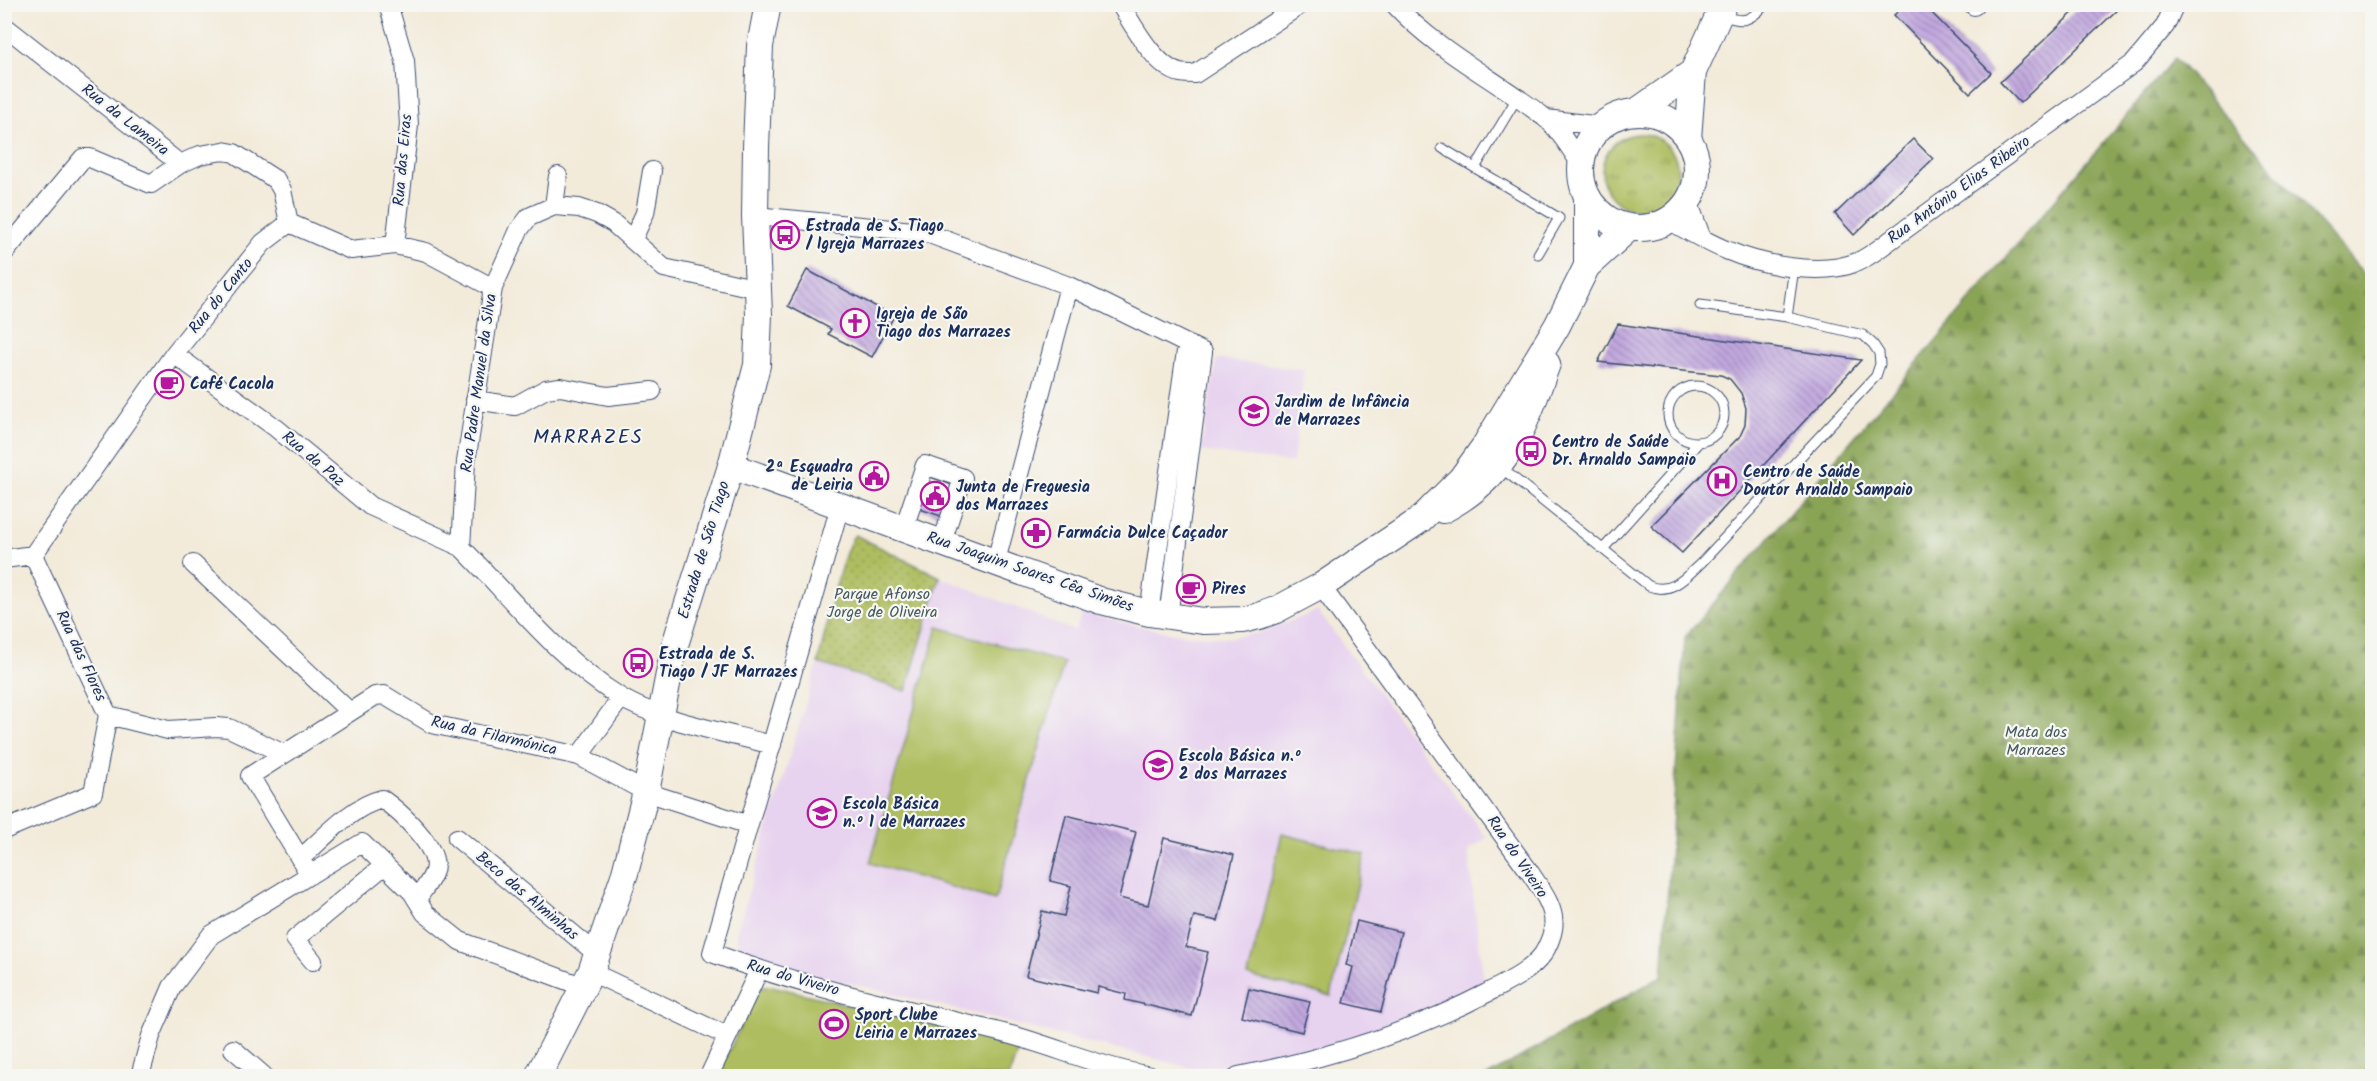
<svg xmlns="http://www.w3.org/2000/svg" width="2377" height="1081" font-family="Kalam,sans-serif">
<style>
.built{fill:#e7d2ef}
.grass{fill:url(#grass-tufts);stroke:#64765e;stroke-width:1.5}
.forest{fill:url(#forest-firs);stroke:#526a5a;stroke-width:1.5}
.park{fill:url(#park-dots);stroke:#64765e;stroke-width:1.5}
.pitch{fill:#aebd5f;stroke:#64765e;stroke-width:1.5}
.building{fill:url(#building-back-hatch)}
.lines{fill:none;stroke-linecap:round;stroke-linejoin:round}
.service-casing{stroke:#3b4b71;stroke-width:11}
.minor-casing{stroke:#3b4b71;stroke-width:20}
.secondary-casing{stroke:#3b4b71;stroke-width:28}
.service{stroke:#fff;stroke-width:9}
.minor{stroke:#fff;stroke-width:18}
.secondary{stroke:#fff;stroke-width:26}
.labels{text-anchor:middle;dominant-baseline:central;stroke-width:4.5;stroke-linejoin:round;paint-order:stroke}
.street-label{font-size:16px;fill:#1b2f5e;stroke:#f6f6f2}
.poi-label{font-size:16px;font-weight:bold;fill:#1b2f5e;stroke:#f6f6f2;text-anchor:start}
.park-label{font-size:16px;fill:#475a5e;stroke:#f6f6f2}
.quarter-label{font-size:20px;letter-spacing:1.5px;fill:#1b2f5e;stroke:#f6f6f2}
</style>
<defs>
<pattern id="grass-tufts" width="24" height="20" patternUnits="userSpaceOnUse" patternTransform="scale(1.5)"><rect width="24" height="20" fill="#aebd5f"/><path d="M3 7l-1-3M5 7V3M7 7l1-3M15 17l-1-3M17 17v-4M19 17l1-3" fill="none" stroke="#8d9a52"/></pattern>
<pattern id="forest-firs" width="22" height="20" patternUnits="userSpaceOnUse" patternTransform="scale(1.5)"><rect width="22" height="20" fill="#8aa456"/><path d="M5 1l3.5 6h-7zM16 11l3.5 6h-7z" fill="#70864a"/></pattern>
<pattern id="park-dots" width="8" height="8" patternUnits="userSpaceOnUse" patternTransform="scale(1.5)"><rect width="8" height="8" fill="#aebd5f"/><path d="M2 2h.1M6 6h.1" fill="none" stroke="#8d9a52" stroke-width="1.8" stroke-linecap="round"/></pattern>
<pattern id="building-back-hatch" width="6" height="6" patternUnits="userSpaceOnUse" patternTransform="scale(1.5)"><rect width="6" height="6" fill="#c1a7de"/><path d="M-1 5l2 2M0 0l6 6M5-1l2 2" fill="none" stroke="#9c88b7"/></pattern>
</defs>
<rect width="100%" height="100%" fill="#f6f6f2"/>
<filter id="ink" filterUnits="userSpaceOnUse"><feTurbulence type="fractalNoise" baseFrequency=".0167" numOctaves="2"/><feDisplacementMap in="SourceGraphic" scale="12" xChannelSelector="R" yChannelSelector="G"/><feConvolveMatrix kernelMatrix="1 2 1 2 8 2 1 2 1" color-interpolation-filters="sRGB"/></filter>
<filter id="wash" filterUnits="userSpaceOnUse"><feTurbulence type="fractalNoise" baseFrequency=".008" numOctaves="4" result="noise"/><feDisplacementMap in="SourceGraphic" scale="24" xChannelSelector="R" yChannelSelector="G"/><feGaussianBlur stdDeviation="1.35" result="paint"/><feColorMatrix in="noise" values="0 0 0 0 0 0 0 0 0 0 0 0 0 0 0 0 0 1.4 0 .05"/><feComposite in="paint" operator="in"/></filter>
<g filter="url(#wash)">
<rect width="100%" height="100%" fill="#f3ebda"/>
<path class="built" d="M1217 359 1304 370 1293 463 1201 451Z
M940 577 1075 631 1082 613 1171 633 1229 638 1258 633 1318 611 1487 838 1468 851 1484 983 1460 997 1389 1026 1314 1049 1259 1061 1191 1068 822 976 753 962 747 958 740 951 736 934 818 663 906 691Z"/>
<path class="grass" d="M1602 172a38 38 0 1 1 76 0a38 38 0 1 1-76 0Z"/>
<path class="forest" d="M2175 58 2372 283V1076H1487L1662 976 1685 637Z"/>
<path class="park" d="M855 535 940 577 906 691 818 663C824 639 842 548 855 535Z"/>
<path class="pitch" d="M938 627 1064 663 995 900 870 863Z
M1282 834 1365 854 1331 996 1248 976Z
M772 986 1019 1047 1009 1076H717L759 988Z"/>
<g id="blocks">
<path class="building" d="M1905 5H1924L1991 73 1970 93 1894 15Z
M2081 5H2122L2020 103 2000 82Z
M1913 139 1933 159 1854 235 1835 214Z
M807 270 894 316 872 357 828 334 831 329 788 306Z
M1618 324 1861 360 1682 553 1651 526 1740 436 1745 425 1746 408 1741 393 1730 379 1721 375 1598 362Z
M928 476 952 485 941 516 917 508Z
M1066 815 1136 832 1119 898 1148 905 1164 838 1234 855 1218 921 1194 916 1186 947 1208 952 1192 1016 1125 1000 1126 994 1098 987 1097 993 1026 976 1042 911 1064 916 1071 886 1050 881Z
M1357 921 1401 932 1381 1012 1344 1003 1353 967 1346 965Z
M1249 988 1310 1002 1302 1032 1242 1017Z"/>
</g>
</g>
<g filter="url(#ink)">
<use href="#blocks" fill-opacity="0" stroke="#3b4b71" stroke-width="1.5"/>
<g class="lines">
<g class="service-casing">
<path id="service" d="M1722 15C1742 23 1749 22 1764 6
M1517 98 1475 168 1559 218 1538 254
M1442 148 1475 168
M1700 305 1787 317
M1668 414a28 28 0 1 1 56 0a28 28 0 1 1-56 0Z
M1500 467 1649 586C1672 595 1686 577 1702 562L1876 376 1880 364 1879 353 1873 344 1863 335 1787 317 1794 268
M1603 549 1699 442"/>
</g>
<g class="minor-casing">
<path id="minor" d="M388 4 405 61 409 125 395 245
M1120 4C1133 25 1155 67 1180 73 1185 74 1190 74 1195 74L1302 4
M1394 4C1437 51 1495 79 1544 117 1559 128 1570 149 1581 164
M1974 6 1976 4
M7 28 180 164 200 155 223 151 234 153 276 180 282 190 289 223
M1546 119 1601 126
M1688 201 1701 236
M554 206 558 176
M755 216 924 232 1069 286 1203 352 1168 617
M1668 220C1687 230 1706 242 1726 250 1761 265 1821 277 1857 262 1871 256 1884 245 1896 236L2134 63 2165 26 2175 4
M633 239 645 213 652 171
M4 253 83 158H90L151 184 180 164
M758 289 664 268 613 223 597 214 579 208 554 206 529 217 519 230 493 288 466 462 461 547C512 598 557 658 620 697 657 720 727 733 772 745
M174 354 276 428 370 506 461 547
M475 400 515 406 546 389 560 387 608 396 652 391
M840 506 712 953C809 989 912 1010 1011 1035 1058 1048 1103 1068 1151 1076
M904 528 925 465 963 478 942 542
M33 555 174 354 263 243 289 223 351 250 395 245 426 252 493 288
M4 559 33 555 108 715 168 730 216 727 229 728 284 754
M996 561 1069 286
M193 564 350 712
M1149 613 1187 344
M579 756 621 698
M4 830 93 793 108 715
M457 838 597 954
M300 859C324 838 350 807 382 799 399 811 441 848 434 871 431 881 423 890 417 899
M310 875 250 776 375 696 384 695 432 724 579 756 646 792 749 825
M313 961 295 939 385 865
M591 972 727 1036
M233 1049 264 1076
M140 1076 151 1036 172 987 211 935 362 843 412 892 425 913 460 941 584 987
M709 1076 759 970
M1238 1076C1325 1059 1408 1034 1487 993 1507 982 1529 973 1543 954 1547 948 1552 936 1553 929 1557 908 1539 887 1529 871L1321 586"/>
</g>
<g class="secondary-casing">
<path id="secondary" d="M1636 112 1693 72
M1581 170a58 58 0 1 1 116 0a58 58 0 1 1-116 0Z
M1688 139 1693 72 1724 4
M1587 266V197
M731 466 1101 601 1149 613 1203 621 1243 620 1259 616 1276 610 1321 586 1420 520 1461 479 1484 447 1557 326 1587 266 1629 228
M1443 510C1509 475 1523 430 1547 364
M538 1076 591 972 625 873 646 792 674 648 731 466 757 365 759 314 755 216 756 147 760 46 768 4"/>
</g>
<use href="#service" class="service"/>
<use href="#minor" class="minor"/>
<use href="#secondary" class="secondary"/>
</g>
</g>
<defs>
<g id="bus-ring" transform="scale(1.5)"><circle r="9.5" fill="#f6f6f2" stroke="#b5179e" stroke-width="1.5"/><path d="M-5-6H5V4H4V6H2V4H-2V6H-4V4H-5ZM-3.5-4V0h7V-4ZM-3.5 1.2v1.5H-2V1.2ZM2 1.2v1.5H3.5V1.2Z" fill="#b5179e"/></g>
<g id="church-ring" transform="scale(1.5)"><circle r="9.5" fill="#f6f6f2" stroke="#b5179e" stroke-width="1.5"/><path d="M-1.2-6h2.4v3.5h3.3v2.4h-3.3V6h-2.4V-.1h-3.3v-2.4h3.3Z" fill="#b5179e"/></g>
<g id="cafe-ring" transform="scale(1.5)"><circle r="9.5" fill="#f6f6f2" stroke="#b5179e" stroke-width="1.5"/><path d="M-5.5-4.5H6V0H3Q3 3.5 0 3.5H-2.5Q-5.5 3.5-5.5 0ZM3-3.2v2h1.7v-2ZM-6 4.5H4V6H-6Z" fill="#b5179e"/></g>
<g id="school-ring" transform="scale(1.5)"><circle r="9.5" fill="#f6f6f2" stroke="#b5179e" stroke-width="1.5"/><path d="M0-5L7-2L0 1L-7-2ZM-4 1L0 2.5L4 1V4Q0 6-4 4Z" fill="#b5179e"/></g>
<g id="civic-ring" transform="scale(1.5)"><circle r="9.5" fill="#f6f6f2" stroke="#b5179e" stroke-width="1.5"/><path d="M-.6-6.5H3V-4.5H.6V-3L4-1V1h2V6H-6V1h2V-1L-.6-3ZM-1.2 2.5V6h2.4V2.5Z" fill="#b5179e"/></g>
<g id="hospital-ring" transform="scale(1.5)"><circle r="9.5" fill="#f6f6f2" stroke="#b5179e" stroke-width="1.5"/><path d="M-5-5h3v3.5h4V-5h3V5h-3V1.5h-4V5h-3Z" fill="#b5179e"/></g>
<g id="pharmacy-ring" transform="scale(1.5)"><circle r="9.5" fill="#f6f6f2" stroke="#b5179e" stroke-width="1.5"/><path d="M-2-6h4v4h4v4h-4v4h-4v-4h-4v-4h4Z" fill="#b5179e"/></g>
<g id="stadium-ring" transform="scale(1.5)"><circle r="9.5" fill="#f6f6f2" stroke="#b5179e" stroke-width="1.5"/><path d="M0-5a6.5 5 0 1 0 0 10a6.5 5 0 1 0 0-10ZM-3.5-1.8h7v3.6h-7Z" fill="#b5179e"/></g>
</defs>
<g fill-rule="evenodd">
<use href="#bus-ring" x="785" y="235"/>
<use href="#church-ring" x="855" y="323"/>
<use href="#cafe-ring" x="169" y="384"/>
<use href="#school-ring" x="1254" y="411"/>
<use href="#bus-ring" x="1531" y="451"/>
<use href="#civic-ring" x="874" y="476"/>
<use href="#hospital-ring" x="1722" y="481"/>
<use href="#civic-ring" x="935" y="496"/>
<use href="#pharmacy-ring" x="1036" y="533"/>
<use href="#cafe-ring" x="1191" y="589"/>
<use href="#bus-ring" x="638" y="663"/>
<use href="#school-ring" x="1158" y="765"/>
<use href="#school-ring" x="822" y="813"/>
<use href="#stadium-ring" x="834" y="1024"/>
</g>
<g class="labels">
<g class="street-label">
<text transform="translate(125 120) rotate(38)">Rua da Lameira</text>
<text transform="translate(403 160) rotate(-85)">Rua das Eiras</text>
<text transform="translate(1959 190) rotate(-36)">Rua António Elias Ribeiro</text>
<text transform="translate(221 296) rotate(-51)">Rua do Canto</text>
<text transform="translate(479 383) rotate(-82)">Rua Padre Manuel da Silva</text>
<text transform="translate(313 459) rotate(40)">Rua da Paz</text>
<text transform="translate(704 550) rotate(-73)">Estrada de São Tiago</text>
<text transform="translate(1030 572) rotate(19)">Rua Joaquim Soares Cêa Simões</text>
<text transform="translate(81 656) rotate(65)">Rua das Flores</text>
<text transform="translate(494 736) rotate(13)">Rua da Filarmónica</text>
<text transform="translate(1517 857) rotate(56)">Rua do Viveiro</text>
<text transform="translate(527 896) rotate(40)">Beco das Alminhas</text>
<text transform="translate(793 978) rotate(16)">Rua do Viveiro</text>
</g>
<g class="poi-label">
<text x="806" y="226">Estrada de S. Tiago<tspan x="806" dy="18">/ Igreja Marrazes</tspan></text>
<text x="876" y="314">Igreja de São<tspan x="876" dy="18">Tiago dos Marrazes</tspan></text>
<text x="190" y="384">Café Cacola</text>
<text x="1275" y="402">Jardim de Infância<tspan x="1275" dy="18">de Marrazes</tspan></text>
<text x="1552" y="442">Centro de Saúde<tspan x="1552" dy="18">Dr. Arnaldo Sampaio</tspan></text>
<text x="853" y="467" text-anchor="end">2ª Esquadra<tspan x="853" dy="18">de Leiria</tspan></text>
<text x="1743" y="472">Centro de Saúde<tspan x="1743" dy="18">Doutor Arnaldo Sampaio</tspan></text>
<text x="956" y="487">Junta de Freguesia<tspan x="956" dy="18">dos Marrazes</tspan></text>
<text x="1057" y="533">Farmácia Dulce Caçador</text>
<text x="1212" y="589">Pires</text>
<text x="659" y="654">Estrada de S.<tspan x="659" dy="18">Tiago / JF Marrazes</tspan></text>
<text x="1179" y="756">Escola Básica n.º<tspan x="1179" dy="18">2 dos Marrazes</tspan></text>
<text x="843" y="804">Escola Básica<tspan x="843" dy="18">n.º 1 de Marrazes</tspan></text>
<text x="855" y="1015">Sport Clube<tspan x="855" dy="18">Leiria e Marrazes</tspan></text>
</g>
<g class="park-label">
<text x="882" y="594">Parque Afonso<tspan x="882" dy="18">Jorge de Oliveira</tspan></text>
<text x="2036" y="732">Mata dos<tspan x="2036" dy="18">Marrazes</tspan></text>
</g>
<g class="quarter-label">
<text x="588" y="438">MARRAZES</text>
</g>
</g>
<rect width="2377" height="1081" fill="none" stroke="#f6f6f2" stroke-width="24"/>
</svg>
